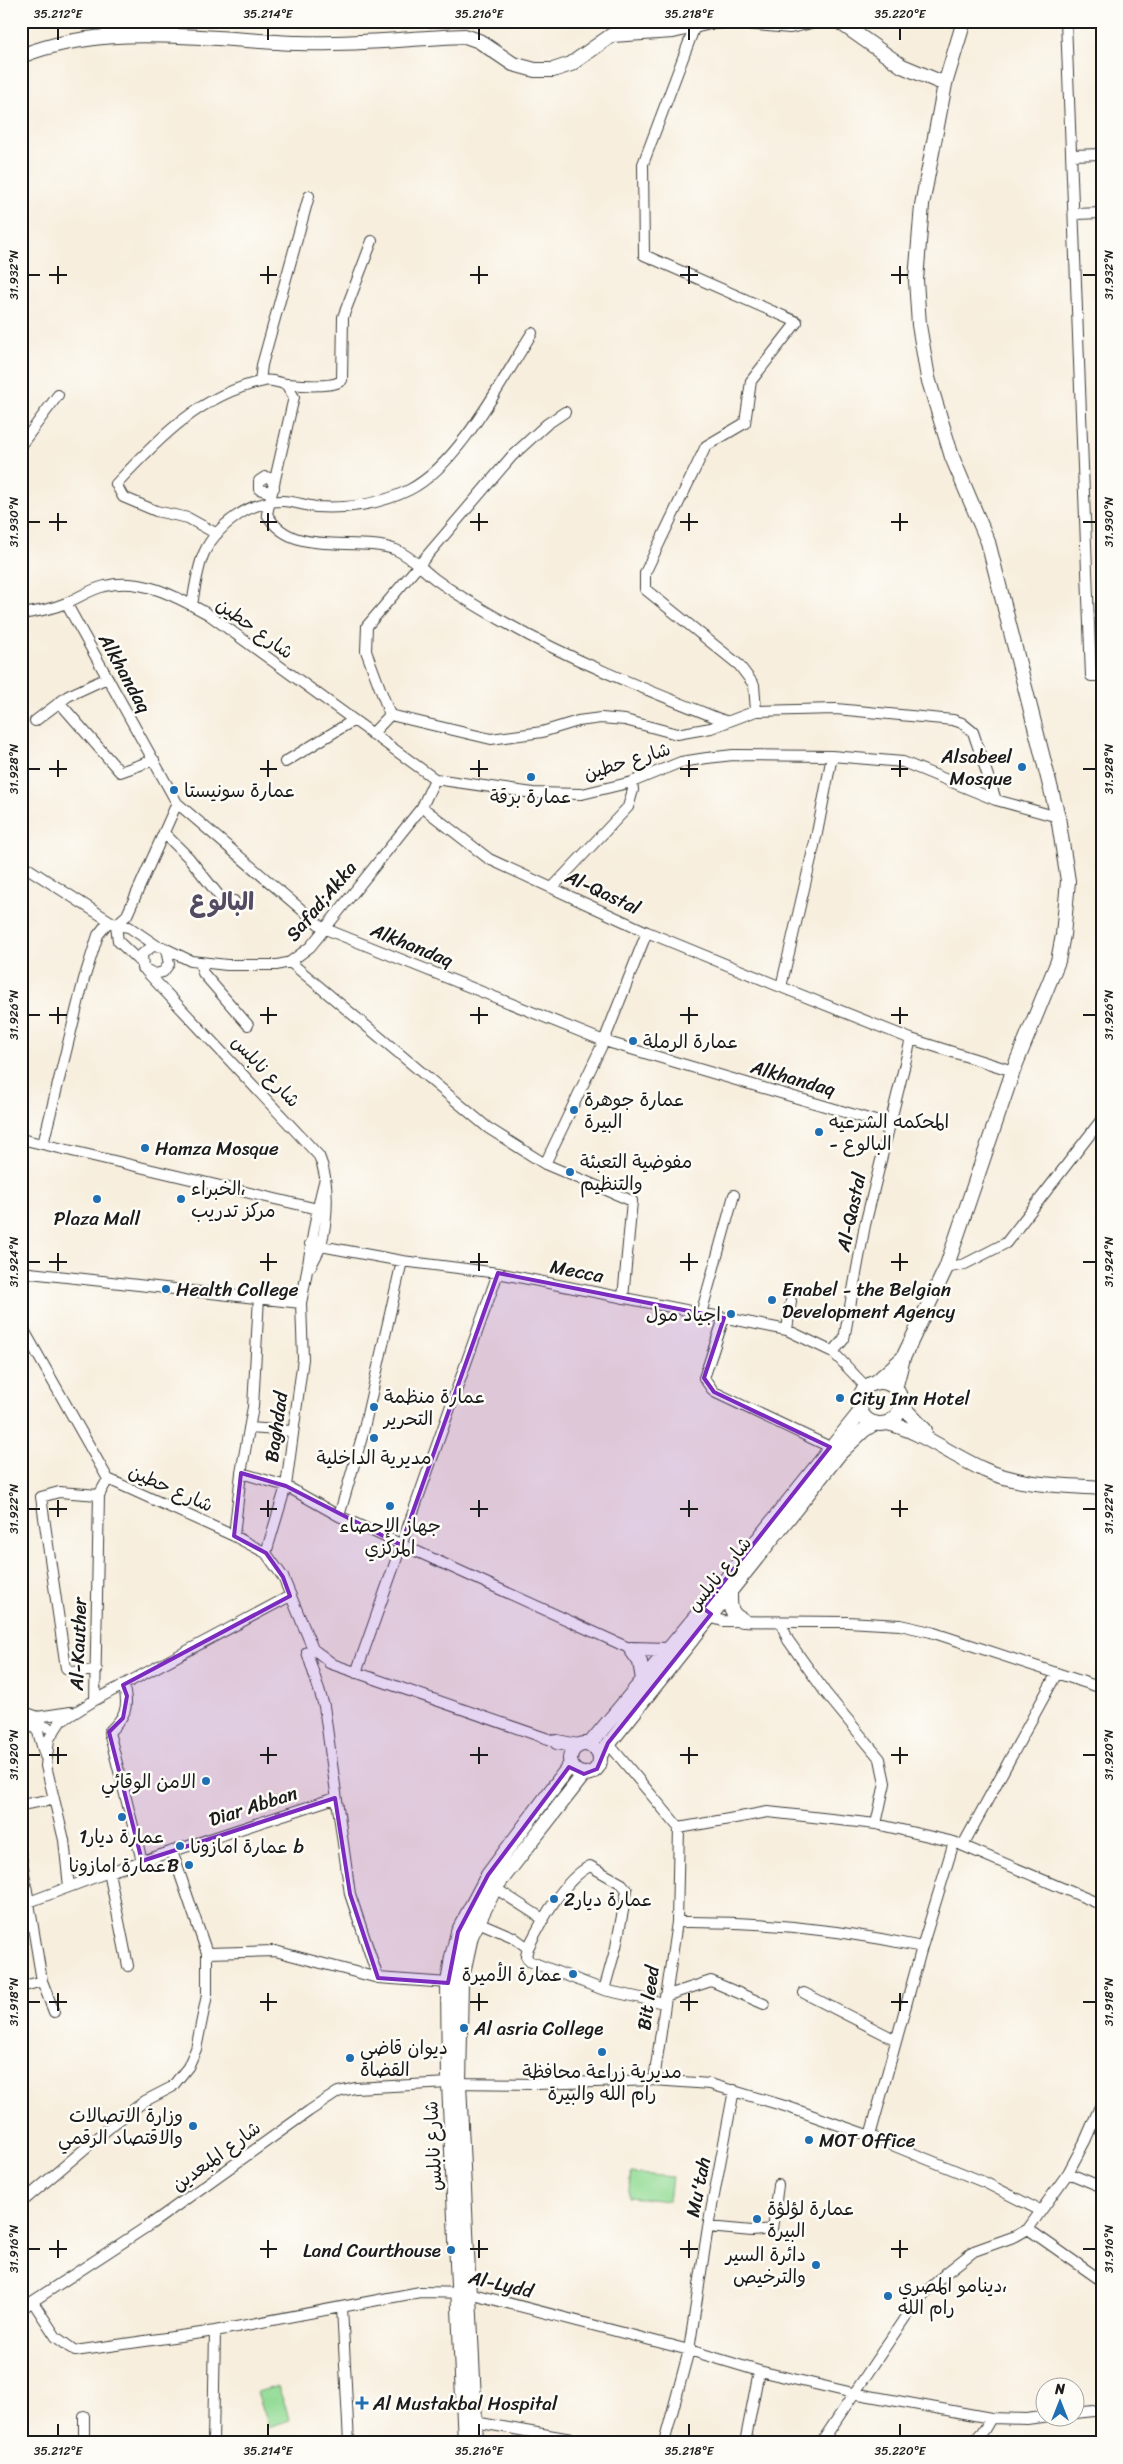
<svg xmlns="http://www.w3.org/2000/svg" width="1123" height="2464" font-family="Sriracha,'Playpen Sans Arabic',sans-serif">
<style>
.green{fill:#94dc97;stroke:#587c5a}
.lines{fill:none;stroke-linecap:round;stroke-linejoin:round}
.minor-casing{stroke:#3d3c39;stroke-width:12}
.major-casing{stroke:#3d3c39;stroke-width:16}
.minor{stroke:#fff;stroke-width:10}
.major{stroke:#fff;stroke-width:14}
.marked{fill:#7b2cbf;fill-opacity:0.2;stroke:#7b2cbf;stroke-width:4;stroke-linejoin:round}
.ticks{fill:none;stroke:#1c1c1c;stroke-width:2}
.poi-dot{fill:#1f6fb2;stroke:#fdfcf7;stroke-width:2}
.labels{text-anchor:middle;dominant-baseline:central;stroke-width:5;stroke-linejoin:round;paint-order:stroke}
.street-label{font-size:19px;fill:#1c1c1c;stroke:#fdfcf7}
.poi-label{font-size:19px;fill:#1c1c1c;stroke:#fdfcf7;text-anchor:start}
.district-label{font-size:24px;font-weight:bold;fill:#534b62;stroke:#fdfcf7}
.neatline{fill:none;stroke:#1c1c1c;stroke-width:2}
.ticks-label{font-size:12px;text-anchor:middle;fill:#1c1c1c}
</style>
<rect width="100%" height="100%" fill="#fdfcf7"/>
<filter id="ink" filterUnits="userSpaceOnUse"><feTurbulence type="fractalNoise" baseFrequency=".02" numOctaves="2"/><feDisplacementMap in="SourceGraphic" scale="10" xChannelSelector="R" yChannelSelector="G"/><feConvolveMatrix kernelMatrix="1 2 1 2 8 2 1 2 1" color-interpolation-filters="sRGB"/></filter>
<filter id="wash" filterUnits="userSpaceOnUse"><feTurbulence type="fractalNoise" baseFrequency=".0096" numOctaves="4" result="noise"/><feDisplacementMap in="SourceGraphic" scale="20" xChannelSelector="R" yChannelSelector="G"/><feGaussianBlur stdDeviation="1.12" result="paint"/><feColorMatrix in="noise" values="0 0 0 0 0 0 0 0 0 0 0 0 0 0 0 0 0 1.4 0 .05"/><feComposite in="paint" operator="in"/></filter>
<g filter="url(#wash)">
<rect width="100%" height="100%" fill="#f7eedd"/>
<path class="green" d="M631 2173 672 2177 669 2201 628 2197Z
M278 2386 290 2420 269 2427 257 2392Z"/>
</g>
<g filter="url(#ink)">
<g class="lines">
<g class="minor-casing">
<path id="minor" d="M1066 21 1091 676H1102
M694 22 695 26 643 164 644 255 797 322 751 381 745 423 706 446 645 573V589L739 665 754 685 756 711
M1072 155 1102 154
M1075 214 1102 213
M260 382 262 365 309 196
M286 384 294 397 267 514C291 559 356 535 396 550 411 556 423 570 435 579 457 595 483 610 506 623 577 663 652 692 727 722
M21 445 58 395
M274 487 268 492 259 489V481L265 477C272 477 273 482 274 488
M217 534 188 518 156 511 123 497 116 484C158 439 201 394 264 381 271 379 279 383 286 384 299 385 334 388 342 380L343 317 372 241
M66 603 177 803 323 928 604 1041 889 1125
M192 605C195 588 197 569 204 553 217 525 250 501 282 501 294 501 305 506 316 507 347 509 381 504 409 490 459 465 502 380 532 333
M21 614C36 612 52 609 66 603 80 597 91 589 105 586 142 577 177 597 208 614L435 779 533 793 582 794 632 782 681 762 707 758 733 755 832 756 903 762 996 800 1058 817
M59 702 120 772 154 760
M390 715 366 651 367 626 512 456 547 424 565 412
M35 721 68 696 107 678
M372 734 390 715 491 739 542 732 578 721 601 718 625 720 677 734 711 728 756 711 836 709 953 720 962 723 973 732 996 800
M832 756 817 833 781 987 911 1039 865 1225 844 1339 833 1352
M285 762 354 720
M422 807 489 859 647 932 781 987
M164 833 189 858 224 902 234 901
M21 864 116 925 129 927 157 946
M552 888 628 807 633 790 632 782
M116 925 127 915 177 803
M116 925 118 941 141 963
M166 950 169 964 163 972 155 974 143 968 142 954 153 946 162 947 191 961 227 965H277L290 962 310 947 319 936 422 807 435 779
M200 962 203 973 248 1025
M290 962 488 1128 545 1164 632 1201 623 1298
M146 971 319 1156C330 1181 328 1219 321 1245 319 1252 314 1259 311 1266
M911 1039 1013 1071
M21 1139 322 1210
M43 1144 84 979 98 935 109 921
M545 1164 604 1041 647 932
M310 1244 402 1261 498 1273 787 1330 833 1352 866 1387
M946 1268 965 1264 1006 1243 1102 1119
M21 1272 301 1303C310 1261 313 1220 325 1179
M701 1314 734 1195
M724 1318 704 1378 714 1392 830 1447
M21 1325 108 1479 234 1536 266 1553 283 1577 313 1649 333 1664
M787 1330 791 1301
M249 1428 292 1431
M241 1473 286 1486 339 1516 631 1649
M339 1516 362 1437 402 1261
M234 1536 241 1473 253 1407 259 1297
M266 1553 286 1486 303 1359 301 1303
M706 1611 716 1619 723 1621 847 1622 900 1625 931 1632 1102 1688
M781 1623 788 1640 825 1692 880 1759 885 1783 876 1824
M307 1652 324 1706 350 1894 378 1978
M329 1663 557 1742
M97 1670 72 1672 66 1668 41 1497 59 1492 99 1495
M356 1673 498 1273
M123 1685C130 1707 125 1717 109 1732L142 1861
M95 1700 99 1495 108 1479
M21 1711 41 1718
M37 1717 71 1712
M29 1721 38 1732 45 1756
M29 1721 55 1730
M608 1743 679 1828 677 1922 654 2080
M21 1805 54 1799
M679 1828 768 1812 876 1824 954 1842 1102 1905
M963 1845 1057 1673
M21 1855 42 1981 54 2012
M109 1872 128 1966
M69 1887 64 1840 46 1766 49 1739 60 1722 95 1700 290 1596
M495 1888 543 1919
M21 1905 109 1872 335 1798
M478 1922 513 1937 528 1948 526 1956 529 1961 604 1990
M677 1922C761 1921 840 1929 922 1947
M528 1948C541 1922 563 1880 590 1866L622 1884 627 1890 616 1947 604 1990 664 2003
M207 1953 275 1951 378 1978 448 1983
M21 1987 42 1981
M804 1993 896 2040
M665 1996 711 1981 764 2004
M870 2136 922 1947 954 1842
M1068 2173 1102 2187
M21 2203 115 2123 145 2101 172 2087 188 2067 196 2049 207 1995V1953L172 1851
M708 2227 752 2231 772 2229 778 2185
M1028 2229 1102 2281
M33 2302 56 2337 75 2351 215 2331
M342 2307 349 2443
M21 2309 151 2224 309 2111 338 2092 355 2088 449 2083 536 2084 654 2080 710 2084 788 2107 870 2136 986 2183 1041 2211
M1076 2413 1102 2410
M84 2416V2443
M469 2421 594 2443
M213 2443 215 2331 420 2292 469 2293 689 2350 759 2371 853 2393 991 2418 1027 2419 1049 2416
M664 2443 689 2350 708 2227 734 2090
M745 2443 759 2371
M821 2443 906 2316 925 2293 946 2273 974 2251 1016 2236 1028 2229 1068 2173 1085 2141 1102 2102
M972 2443 984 2430 991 2418"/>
</g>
<g class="major-casing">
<path id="major" d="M736 21 790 26 811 21
M838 21 902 66 945 84
M21 56C109 21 207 40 299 43 355 45 409 38 465 36L479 41 513 64 535 70H553L571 64 612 35 673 31 710 22 724 21
M859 1403a21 21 0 1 1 42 0a21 21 0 1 1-42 0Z
M875 1383 903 1358
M895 1389 903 1358 946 1268 1013 1071 1058 961 1063 935 1068 881 1058 817 988 542 952 457 928 378 919 325 916 280 922 205 945 84 964 21
M901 1405 925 1430
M887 1423C922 1431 953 1457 987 1471 1023 1486 1064 1485 1102 1488
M730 1592C730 1606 729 1614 743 1620
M631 1649 669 1650
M631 1649 640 1662 643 1679
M557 1742 578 1746
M570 1759a15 15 0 1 1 30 0a15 15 0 1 1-30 0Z
M589 1745 703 1608 861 1411
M600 1755 840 1453 864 1430 875 1423
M465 2443 449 2083 448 1983 452 1957 458 1932 488 1875 571 1764
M476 2443 459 2083 461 1982 471 1936 495 1888 584 1774"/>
</g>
<use href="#minor" class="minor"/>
<use href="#major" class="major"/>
</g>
</g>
<path class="marked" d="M498 1273 724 1318 704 1378 714 1392 830 1447 703 1608 711 1614 608 1743 597 1769 584 1774 569 1767 488 1875 458 1932 448 1983 378 1978 350 1894 335 1798 142 1861 109 1732 123 1718 127 1696 123 1685 290 1596 283 1577 266 1553 234 1536 241 1473 286 1486 401 1545Z"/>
<path class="ticks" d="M58 28V40M268 28V40M479 28V40M689 28V40M900 28V40M58 266V284M268 266V284M479 266V284M689 266V284M900 266V284M28 275H40M49 275H67M260 275H277M470 275H488M680 275H698M891 275H908M1083 275H1096M58 513V531M268 513V531M479 513V531M689 513V531M900 513V531M28 522H40M49 522H67M260 522H277M470 522H488M680 522H698M891 522H908M1083 522H1096M58 760V777M268 760V777M479 760V777M689 760V777M900 760V777M28 769H40M49 769H67M260 769H277M470 769H488M680 769H698M891 769H908M1083 769H1096M58 1007V1024M268 1007V1024M479 1007V1024M689 1007V1024M900 1007V1024M28 1015H40M49 1015H67M260 1015H277M470 1015H488M680 1015H698M891 1015H908M1083 1015H1096M58 1253V1271M268 1253V1271M479 1253V1271M689 1253V1271M900 1253V1271M28 1262H40M49 1262H67M260 1262H277M470 1262H488M680 1262H698M891 1262H908M1083 1262H1096M58 1500V1517M268 1500V1517M479 1500V1517M689 1500V1517M900 1500V1517M28 1509H40M49 1509H67M260 1509H277M470 1509H488M680 1509H698M891 1509H908M1083 1509H1096M58 1747V1764M268 1747V1764M479 1747V1764M689 1747V1764M900 1747V1764M28 1755H40M49 1755H67M260 1755H277M470 1755H488M680 1755H698M891 1755H908M1083 1755H1096M58 1993V2011M268 1993V2011M479 1993V2011M689 1993V2011M900 1993V2011M28 2002H40M49 2002H67M260 2002H277M470 2002H488M680 2002H698M891 2002H908M1083 2002H1096M58 2240V2258M268 2240V2258M479 2240V2258M689 2240V2258M900 2240V2258M28 2249H40M49 2249H67M260 2249H277M470 2249H488M680 2249H698M891 2249H908M1083 2249H1096M58 2424V2436M268 2424V2436M479 2424V2436M689 2424V2436M900 2424V2436"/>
<g class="poi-dot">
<circle cx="1022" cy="767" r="5"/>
<circle cx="531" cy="777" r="5"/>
<circle cx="174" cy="790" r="5"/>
<circle cx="633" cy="1041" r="5"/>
<circle cx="574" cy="1110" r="5"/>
<circle cx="819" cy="1132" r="5"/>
<circle cx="145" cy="1148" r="5"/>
<circle cx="570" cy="1172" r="5"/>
<circle cx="97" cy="1199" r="5"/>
<circle cx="181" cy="1199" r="5"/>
<circle cx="166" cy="1289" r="5"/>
<circle cx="772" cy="1300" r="5"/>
<circle cx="731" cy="1314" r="5"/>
<circle cx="840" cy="1398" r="5"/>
<circle cx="374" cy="1407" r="5"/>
<circle cx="374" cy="1438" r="5"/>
<circle cx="390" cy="1506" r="5"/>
<circle cx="206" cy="1781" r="5"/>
<circle cx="122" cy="1817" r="5"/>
<circle cx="180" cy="1846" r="5"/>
<circle cx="189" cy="1865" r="5"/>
<circle cx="554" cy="1899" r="5"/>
<circle cx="573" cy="1974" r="5"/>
<circle cx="464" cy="2028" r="5"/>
<circle cx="602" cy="2052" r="5"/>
<circle cx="350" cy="2058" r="5"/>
<circle cx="193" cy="2126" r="5"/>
<circle cx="809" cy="2140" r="5"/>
<circle cx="757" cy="2219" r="5"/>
<circle cx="451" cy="2250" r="5"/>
<circle cx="816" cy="2265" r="5"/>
<circle cx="888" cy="2296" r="5"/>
<path d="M359.5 2395.5h5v5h5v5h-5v5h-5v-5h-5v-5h5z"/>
</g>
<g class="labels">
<g class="street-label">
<text transform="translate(255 628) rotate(36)">شارع حطين</text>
<text transform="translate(125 673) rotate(61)">Alkhandaq</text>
<text transform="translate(627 761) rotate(-17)">شارع حطين</text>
<text transform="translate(603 892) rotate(25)">Al-Qastal</text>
<text transform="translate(321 901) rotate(-50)">Safad;Akka</text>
<text transform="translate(412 945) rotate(22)">Alkhandaq</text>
<text transform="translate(266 1071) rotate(47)">شارع نابلس</text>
<text transform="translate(793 1078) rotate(16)">Alkhandaq</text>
<text transform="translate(851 1212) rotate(-78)">Al-Qastal</text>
<text transform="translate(577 1271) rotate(11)">Mecca</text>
<text transform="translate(276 1427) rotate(-82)">Baghdad</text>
<text transform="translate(171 1488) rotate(24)">شارع حطين</text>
<text transform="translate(719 1574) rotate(-51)">شارع نابلس</text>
<text transform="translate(78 1644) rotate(-88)">Al-Kauther</text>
<text transform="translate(253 1806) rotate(-18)">Diar Abban</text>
<text transform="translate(648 1998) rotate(-82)">Bit leed</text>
<text transform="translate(433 2146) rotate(-93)">شارع نابلس</text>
<text transform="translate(216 2156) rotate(-36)">شارع المبعدين</text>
<text transform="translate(698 2187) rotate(-79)">Mu'tah</text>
<text transform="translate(501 2284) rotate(13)">Al-Lydd</text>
</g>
<g class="poi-label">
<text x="1012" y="756" text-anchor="end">Alsabeel<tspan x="1012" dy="22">Mosque</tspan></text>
<text x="184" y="790">عمارة سونيستا</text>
<text x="531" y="796" text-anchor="middle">عمارة برقة</text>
<text x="643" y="1041">عمارة الرملة</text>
<text x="584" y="1099">عمارة جوهرة<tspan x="584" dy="22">البيرة</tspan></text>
<text x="829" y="1121">المحكمه الشرعيه<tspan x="829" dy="22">- البالوع</tspan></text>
<text x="155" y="1148">Hamza Mosque</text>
<text x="580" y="1161">مفوضية التعبئة<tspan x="580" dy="22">والتنظيم</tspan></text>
<text x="191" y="1188">الخبراء،<tspan x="191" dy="22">مركز تدريب</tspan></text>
<text x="97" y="1218" text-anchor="middle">Plaza Mall</text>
<text x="176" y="1289">Health College</text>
<text x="782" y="1289">Enabel - the Belgian<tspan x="782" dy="22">Development Agency</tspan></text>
<text x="721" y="1314" text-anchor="end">اجياد مول</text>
<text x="384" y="1396">عمارة منظمة<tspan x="384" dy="22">التحرير</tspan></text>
<text x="850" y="1398">City Inn Hotel</text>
<text x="374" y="1457" text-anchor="middle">مديرية الداخلية</text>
<text x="390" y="1525" text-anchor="middle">جهاز الإحصاء<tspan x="390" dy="22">المركزي</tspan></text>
<text x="196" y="1781" text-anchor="end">الامن الوقائي</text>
<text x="122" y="1836" text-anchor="middle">عمارة ديار1</text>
<text x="190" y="1846">عمارة امازونا b</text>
<text x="179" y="1865" text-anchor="end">عمارة امازوناB</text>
<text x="564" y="1899">عمارة ديار2</text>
<text x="563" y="1974" text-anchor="end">عمارة الأميرة</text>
<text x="474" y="2028">Al asria College</text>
<text x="360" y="2047">ديوان قاضي<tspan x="360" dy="22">القضاة</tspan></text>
<text x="602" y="2071" text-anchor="middle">مديرية زراعة محافظة<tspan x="602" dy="22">رام الله والبيرة</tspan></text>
<text x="183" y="2115" text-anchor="end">وزارة الاتصالات<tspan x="183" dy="22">والاقتصاد الرقمي</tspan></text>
<text x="819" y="2140">MOT Office</text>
<text x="767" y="2208">عمارة لؤلؤة<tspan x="767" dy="22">البيرة</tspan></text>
<text x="441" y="2250" text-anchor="end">Land Courthouse</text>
<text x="806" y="2254" text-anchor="end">دائرة السير<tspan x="806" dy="22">والترخيص</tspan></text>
<text x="898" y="2285">دينامو المصري،<tspan x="898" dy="22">رام الله</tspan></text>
<text x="373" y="2403">Al Mustakbal Hospital</text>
</g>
<g class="district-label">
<text x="222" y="902">البالوع</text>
</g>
</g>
<rect width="1123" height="2464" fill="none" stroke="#fdfcf7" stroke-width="55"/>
<g transform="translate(1060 2402)"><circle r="24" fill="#fdfcf7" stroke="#a3a29f"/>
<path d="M0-4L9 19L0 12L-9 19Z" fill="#1f6fb2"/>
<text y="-8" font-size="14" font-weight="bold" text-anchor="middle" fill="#1c1c1c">N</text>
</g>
<rect x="28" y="28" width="1068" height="2408" class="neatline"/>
<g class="ticks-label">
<text x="58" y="18">35.212°E</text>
<text x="268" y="18">35.214°E</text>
<text x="479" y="18">35.216°E</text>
<text x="689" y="18">35.218°E</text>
<text x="900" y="18">35.220°E</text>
<text transform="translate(14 275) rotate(-90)" y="4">31.932°N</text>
<text transform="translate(1109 275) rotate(-90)" y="4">31.932°N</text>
<text transform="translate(14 522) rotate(-90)" y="4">31.930°N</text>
<text transform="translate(1109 522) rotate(-90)" y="4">31.930°N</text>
<text transform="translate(14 769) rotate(-90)" y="4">31.928°N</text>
<text transform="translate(1109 769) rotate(-90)" y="4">31.928°N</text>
<text transform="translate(14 1015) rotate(-90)" y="4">31.926°N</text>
<text transform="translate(1109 1015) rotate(-90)" y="4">31.926°N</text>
<text transform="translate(14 1262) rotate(-90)" y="4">31.924°N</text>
<text transform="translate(1109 1262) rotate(-90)" y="4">31.924°N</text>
<text transform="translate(14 1509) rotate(-90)" y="4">31.922°N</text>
<text transform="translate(1109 1509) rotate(-90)" y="4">31.922°N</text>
<text transform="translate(14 1755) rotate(-90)" y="4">31.920°N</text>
<text transform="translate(1109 1755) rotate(-90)" y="4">31.920°N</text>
<text transform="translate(14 2002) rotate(-90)" y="4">31.918°N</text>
<text transform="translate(1109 2002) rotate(-90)" y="4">31.918°N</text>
<text transform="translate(14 2249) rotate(-90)" y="4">31.916°N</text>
<text transform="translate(1109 2249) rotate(-90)" y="4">31.916°N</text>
<text x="58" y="2455">35.212°E</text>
<text x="268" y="2455">35.214°E</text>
<text x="479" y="2455">35.216°E</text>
<text x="689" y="2455">35.218°E</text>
<text x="900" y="2455">35.220°E</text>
</g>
</svg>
